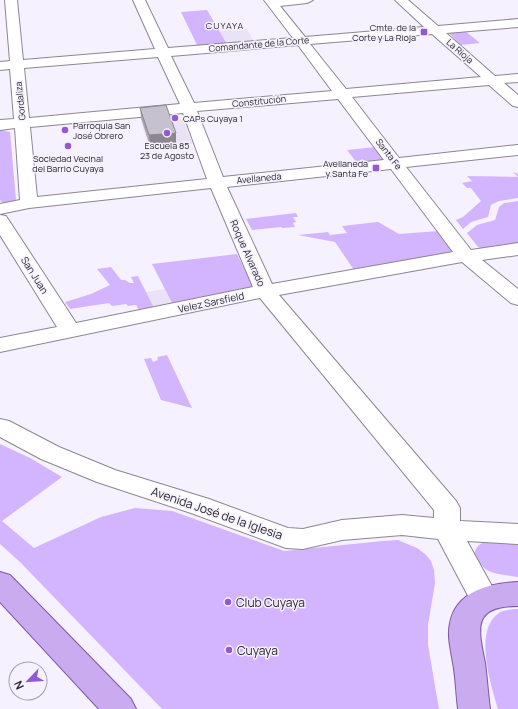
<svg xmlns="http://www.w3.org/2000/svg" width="518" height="709" font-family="Manrope,sans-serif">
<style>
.built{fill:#eae3f7}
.green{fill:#d3b4ff}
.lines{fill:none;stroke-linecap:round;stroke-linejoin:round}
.minor-casing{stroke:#8b8692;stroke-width:2}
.major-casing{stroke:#7b58a5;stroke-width:2}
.minor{fill:#fff;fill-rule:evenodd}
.major{fill:#caabf0;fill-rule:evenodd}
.wall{fill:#aaa6b1}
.shaded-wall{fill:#8b8790}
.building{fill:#c6c1ce;stroke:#8b8790}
.poi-dot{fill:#925ad2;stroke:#f6f1fe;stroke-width:1.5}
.labels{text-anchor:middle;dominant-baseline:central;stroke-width:3;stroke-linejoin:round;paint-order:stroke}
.far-neighbourhood-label{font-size:9px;letter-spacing:1px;fill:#28272b;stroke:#f6f1fe}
.far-poi-label{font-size:9px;fill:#28272b;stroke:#f6f1fe;text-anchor:end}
.far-street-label{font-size:9px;fill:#28272b;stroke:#f6f1fe}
.street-label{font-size:10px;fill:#28272b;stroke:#f6f1fe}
.near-street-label{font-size:12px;fill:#28272b;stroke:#f6f1fe}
.near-poi-label{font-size:12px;fill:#28272b;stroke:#f6f1fe;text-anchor:start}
</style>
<rect width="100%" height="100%" fill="#f6f1fe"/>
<path class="built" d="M246 28 255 42 227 44 219 30Z
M166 115 168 121 183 120 193 144 149 149 140 117Z
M164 289 174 307 155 310 146 292Z"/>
<path class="green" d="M207 10 227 44 198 47 181 12Z
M465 31 480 43 461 45 449 33Z
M0 130 10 132 16 200 11 203H2L0 200Z
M376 147 385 158 382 160 357 163 347 150Z
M513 172 518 174V198L499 201 491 205 488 217 471 222 463 229 456 220 463 217 481 201 471 188H467L462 183 472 181 467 176 518 177Z
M518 201V244L483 249 478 247 467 233 477 225 495 220 499 207 504 203Z
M296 213 298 217H293L296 222 293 223 295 227 282 228 281 227 252 230 246 219Z
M378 222 399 234 439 231 455 251 450 255 354 270 335 242 298 235 328 232 330 235 347 233 342 226Z
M237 254 253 287 250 292 174 307 152 264Z
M111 267 121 280H125L130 283H134L131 277 138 276 155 310 140 312 136 305 128 306 126 304 112 306 109 303 70 309 65 302 91 294 110 285 97 269Z
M167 355 192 408 161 400 144 359 151 358 153 362 158 360 157 357Z
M0 444 30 458 62 477 2 521 34 548 101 517 135 508 172 511 284 551 383 541 398 540 405 543 417 548 425 554 431 561 434 570 435 583 428 625V645L439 709H162L20 562 0 544Z
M518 540V577C496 573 487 576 474 556 476 535 502 541 518 540Z
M514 609H518V709H498C491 685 473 630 499 613 503 610 509 610 514 609Z"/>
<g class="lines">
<g class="minor-casing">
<path id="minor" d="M5 0H17L23 60 155 49 133 0H145L168 48 293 38 264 0H313L307 3 280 6 305 37 424 27 395 0H408L438 26 518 19V27L446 33 495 76 518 74V82L504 83 518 95V107L513 106 489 85 352 97 399 158 518 145V155L406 167 471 250 518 243V255L482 260 518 289V305L511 303 462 262 279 295 456 501 460 508V521L518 524V544L467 541 499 599 494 607 484 611 474 607 438 539 402 535 342 540 303 549 286 548 191 513 97 482 41 459 0 437V419L9 421 59 447 115 470 209 499 288 528 303 529 342 520 402 515 434 518V510L260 298 0 352V338L57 327 0 235V215L6 216 76 323 253 287 211 188 29 208 0 214V204L20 200 15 128 0 130V120L14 119 10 69 0 70V62L10 61ZM432 34 481 77 346 89 310 44ZM298 45 332 91 194 103 171 56ZM158 57 180 104 29 118 24 68ZM338 99 384 160 223 177 197 111ZM183 113 207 179 37 197 30 127ZM391 169 453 252 272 284 227 187Z"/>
</g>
<g class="major-casing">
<path id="major" d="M0 572 10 575 131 699 136 709H99L0 602Z
M518 582V606C472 606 478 628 485 663 487 678 488 694 490 709H458C456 694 456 678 453 663 451 650 447 637 450 623 456 591 490 583 518 582Z"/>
</g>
<use href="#minor" class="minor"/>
<use href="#major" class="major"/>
</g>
<path class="wall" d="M140 108 176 144 150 146 141 118Z"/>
<path class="shaded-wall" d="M176 133V144L150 146 149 135Z"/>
<path class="building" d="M166 105 176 133 149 135 140 108Z"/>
<g class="poi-dot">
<rect x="420" y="28" width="8" height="8" rx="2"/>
<circle cx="175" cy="118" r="4"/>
<circle cx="65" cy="130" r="4"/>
<circle cx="167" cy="133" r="4"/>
<circle cx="68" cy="146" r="4"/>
<rect x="372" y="164" width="8" height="8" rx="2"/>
<circle cx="228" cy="602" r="4"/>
<circle cx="229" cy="650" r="4"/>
</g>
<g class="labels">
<g class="far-neighbourhood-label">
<text x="225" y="25">CUYAYA</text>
</g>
<g class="far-poi-label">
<text x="416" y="27">Cmte. de la<tspan x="416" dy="10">Corte y La Rioja</tspan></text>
<text x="183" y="118" text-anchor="start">CAPs Cuyaya 1</text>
<text x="73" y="125" text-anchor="start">Parroquia San<tspan x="73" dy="10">José Obrero</tspan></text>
<text x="167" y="145" text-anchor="middle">Escuela 85<tspan x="167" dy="10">23 de Agosto</tspan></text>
<text x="68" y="158" text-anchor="middle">Sociedad Vecinal<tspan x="68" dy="10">del Barrio Cuyaya</tspan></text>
<text x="368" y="163">Avellaneda<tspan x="368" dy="10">y Santa Fe</tspan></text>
</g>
<g class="far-street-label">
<text transform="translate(259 44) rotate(-5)">Comandante de la Corte</text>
<text transform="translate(460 51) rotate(41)">La Rioja</text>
<text transform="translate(20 101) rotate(-96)">Gordaliza</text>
<text transform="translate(259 101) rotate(-6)">Constitución</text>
<text transform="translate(389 154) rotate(52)">Santa Fe</text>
<text transform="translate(259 178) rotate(-6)">Avellaneda</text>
</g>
<g class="street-label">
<text transform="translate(248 253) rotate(66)">Roque Alvarado</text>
<text transform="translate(35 275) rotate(58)">San Juan</text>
<text transform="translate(211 302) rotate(-12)">Velez Sarsfield</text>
</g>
<g class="near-street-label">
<text transform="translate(217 513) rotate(19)">Avenida José de la Iglesia</text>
</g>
<g class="near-poi-label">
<text x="236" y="602">Club Cuyaya</text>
<text x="237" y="650">Cuyaya</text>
</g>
</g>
<g transform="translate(28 681) rotate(245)"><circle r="19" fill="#f6f1fe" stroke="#a4a0aa"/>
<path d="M0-3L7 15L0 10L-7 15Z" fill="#925ad2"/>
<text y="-6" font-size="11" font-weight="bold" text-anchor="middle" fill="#28272b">N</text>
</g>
</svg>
